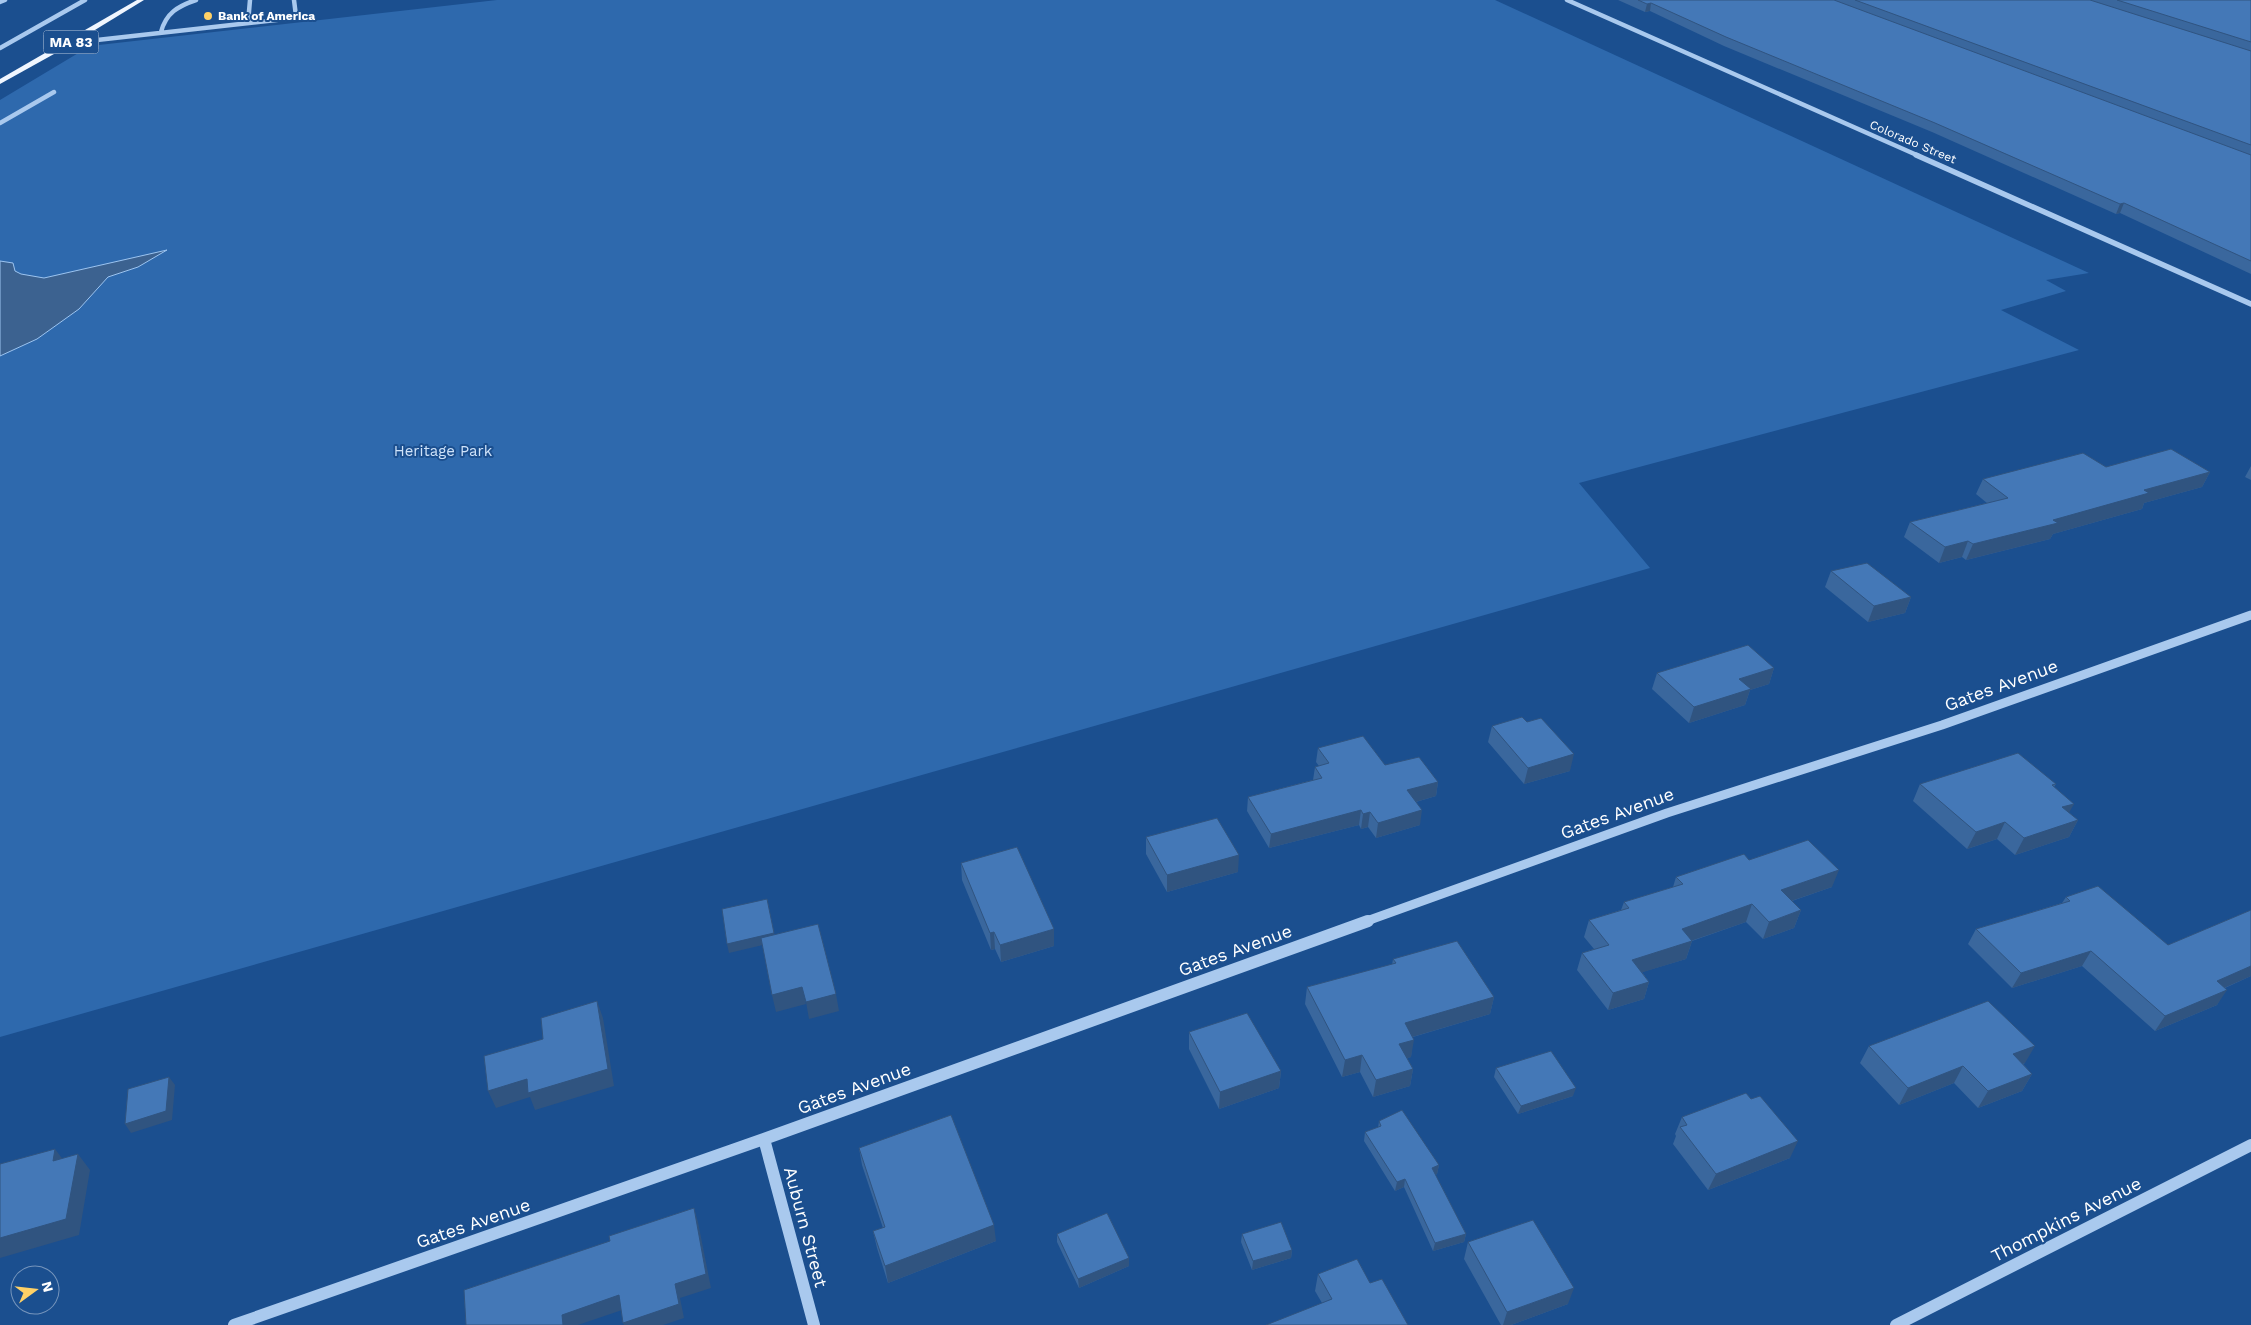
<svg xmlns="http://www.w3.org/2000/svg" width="2251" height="1325" font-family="'Work Sans',sans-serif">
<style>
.green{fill:#2e69ad}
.water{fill:#3c6290;stroke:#9cc4f0}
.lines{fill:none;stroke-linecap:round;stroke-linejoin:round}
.minor-far3{stroke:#a9c9ee;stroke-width:4.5}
.minor-far2{stroke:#a9c9ee;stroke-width:5.5}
.minor-far1{stroke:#a9c9ee;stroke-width:9}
.minor{stroke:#a9c9ee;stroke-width:12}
.major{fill:#f0f6ff;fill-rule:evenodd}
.wall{fill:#3a679d}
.shaded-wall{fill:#305480}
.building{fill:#4478b7;stroke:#305480}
.poi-dot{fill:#ffd166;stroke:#1b4f8f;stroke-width:2}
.labels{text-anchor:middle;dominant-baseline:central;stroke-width:4;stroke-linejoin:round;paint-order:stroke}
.far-poi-label{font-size:12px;font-weight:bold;fill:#fff;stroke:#1b4f8f;text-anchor:start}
.far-street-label{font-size:12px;fill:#fff;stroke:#1b4f8f}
.shield{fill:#1b4f8f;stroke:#bbcadd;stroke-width:1}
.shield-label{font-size:14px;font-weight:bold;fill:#fff}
.park-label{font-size:15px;fill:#cfe3fa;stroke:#1b4f8f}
.near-street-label{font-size:18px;fill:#fff;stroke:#1b4f8f}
</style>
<rect width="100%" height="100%" fill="#1b4f8f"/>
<path class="green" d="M497 0H1495L2089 273 2046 280 2066 291 2001 310 2079 350 1579 483 1650 568 0 1037V100L90 46Z"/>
<path class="water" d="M167 250 138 267 108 277 79 309 37 339 0 356V261L13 263 15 271 21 274 44 278Z"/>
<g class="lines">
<path class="minor-far3" d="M1567 0 1919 156
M0 2 5 0
M248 23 250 0
M161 32C166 13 178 6 196 0
M70 43 285 19 296 16 294 0
M0 48 85 0
M0 123 54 92"/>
<path class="minor-far2" d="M1916 155 2251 304"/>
<path class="minor-far1" d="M1364 922 1667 813 1942 725 2251 615"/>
<path class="minor" d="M764 1139 814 1325
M234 1325 764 1139 1368 921
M1896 1325 2251 1145"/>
<path class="major" d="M137 0H144L72 44 0 84V79Z"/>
</g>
<path class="wall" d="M1618 0H2251V274L2120 213 2116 214 1932 132 1724 46 1650 11 1645 12Z
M2251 466V480L2245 477Z
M2106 467 2210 472 2202 487 2144 503 2142 509 2053 534 2050 539 1966 560 1962 557 1939 563 1904 537 1910 522 1987 503 1976 494 1983 479Z
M1831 571 1911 597 1905 613 1868 622 1825 587Z
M1774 668 1769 684 1750 690 1745 705 1689 723 1652 689 1657 673Z
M1492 726 1570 771 1524 784 1488 742Z
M1318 748 1385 765 1438 782 1436 796 1416 802 1420 825 1376 838 1368 827 1361 829 1359 825 1269 848 1247 811 1248 797 1313 780 1315 767 1319 766 1316 762Z
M1920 784H2056L2054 787 2069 813 2078 820 2069 837 2015 855 1997 839 1967 849 1913 801Z
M1146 837 1238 872 1167 892 1146 854Z
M1749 860 1832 887 1792 901 1801 910 1794 928 1763 939 1746 922 1692 941 1686 959 1642 972 1649 982 1644 999 1608 1010 1577 970 1582 953 1594 949 1584 937 1589 920 1621 910 1624 902 1673 887 1676 877Z
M961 863 1054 929V946L1001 962 995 949 991 950 962 880Z
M2066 897 2168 945 2251 910V976L2225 988 2217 1005 2155 1031 2082 966 2012 988 1968 944 1976 929 2062 903Z
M1393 959 1494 997 1490 1014 1413 1037 1411 1057 1407 1058 1413 1069 1410 1086 1373 1097 1360 1072 1342 1077 1305 1004 1307 987 1392 965Z
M1189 1032 1281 1071 1279 1088 1219 1109 1189 1049Z
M1869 1046 2025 1063 2023 1064 2032 1074 2022 1091 1978 1108 1954 1083 1899 1105 1860 1063Z
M1496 1068 1573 1096 1518 1114 1494 1077Z
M1682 1117 1790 1158 1708 1190 1673 1144 1676 1136 1675 1134Z
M1379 1121 1439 1165 1437 1174 1435 1175 1466 1234 1464 1242 1433 1251 1404 1187 1395 1191 1364 1141 1365 1132 1378 1128Z
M859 1148 996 1241 888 1283 877 1248 873 1231 883 1228 862 1165Z
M1057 1234 1129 1266 1079 1288 1057 1242Z
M1242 1234 1292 1250 1291 1258 1252 1270 1241 1242Z
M1468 1242 1568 1304 1511 1325H1501L1464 1259Z
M1318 1274 1370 1283 1322 1303 1315 1291Z"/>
<path class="shaded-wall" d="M1651 3 1650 11 1645 12 1647 4Z
M2124 203 2120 213 2116 214 2120 204Z
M2210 472 2202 487 2144 503 2142 509 2053 534 2050 539 1966 560 1973 544 2053 520 2144 490Z
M1968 541 1962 557 1939 563 1945 547Z
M1911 597 1905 613 1868 622 1874 606Z
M1774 668 1769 684 1750 690 1745 705 1689 723 1694 707 1739 679Z
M1574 754 1570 771 1524 784 1528 768Z
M1438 782 1436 796 1405 805 1407 790Z
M2074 804 2065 820 2062 807Z
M1361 810 1359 825 1269 848 1271 834Z
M1422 810 1420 825 1376 838 1378 823Z
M1370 812 1368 827 1361 829 1363 814Z
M2078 820 2069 837 2015 855 2024 838Z
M2005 822 1997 839 1967 849 1976 832Z
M1239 855 1238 872 1167 892V875Z
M1839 870 1832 887 1774 907 1781 890Z
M767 899 776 942 729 953 727 944Z
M1752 904 1746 922 1676 946 1682 929Z
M1801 910 1794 928 1763 939 1769 922Z
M1054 929V946L1001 962 1000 945Z
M994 932 995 949 991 950 990 933Z
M1692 941 1686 959 1627 977 1632 960Z
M2091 951 2082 966 2012 988 2021 973Z
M2251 966V976L2206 996 2217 981Z
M1649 982 1644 999 1608 1010 1613 993Z
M802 987 806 1004 776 1012 772 995Z
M2227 990 2217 1005 2155 1031 2165 1016Z
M836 994 839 1011 809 1019 806 1002Z
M1494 997 1490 1014 1402 1040 1405 1023Z
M597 1001 603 1018 614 1086 535 1110 530 1097 496 1108 488 1091Z
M1414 1040 1411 1057 1396 1062 1399 1044Z
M2035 1046 2025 1063 2003 1071 2013 1054Z
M1362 1055 1360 1072 1342 1077 1345 1060Z
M1963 1066 1954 1083 1899 1105 1908 1088Z
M1413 1069 1410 1086 1373 1097 1376 1080Z
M1281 1071 1279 1088 1219 1109 1220 1092Z
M2032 1074 2022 1091 1978 1108 1988 1091Z
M169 1077 175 1085 172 1120 131 1133 125 1124Z
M1576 1088 1573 1096 1518 1114 1521 1106Z
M1798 1141 1790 1158 1708 1190 1716 1174Z
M55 1149 67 1165 53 1161Z
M78 1154 90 1170 79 1235 0 1258V1238Z
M1439 1165 1437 1174 1430 1177 1432 1168Z
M1405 1179 1404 1187 1395 1191 1397 1182Z
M694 1208 698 1222 711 1288 680 1298 684 1318 663 1325H624L623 1323 675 1284Z
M994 1225 996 1241 888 1283 885 1266Z
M1466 1234 1464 1242 1433 1251 1435 1243Z
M1292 1250 1291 1258 1252 1270 1253 1261Z
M1129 1258V1266L1079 1288 1078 1279Z
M1574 1288 1568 1304 1511 1325H1503L1507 1312Z
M619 1295 625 1309 578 1325H563L562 1315Z"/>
<path class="building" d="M1638 0H1834L2251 155V261L2124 203 2120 204 1935 123 1726 37 1651 3 1647 4Z
M1855 0H2090L2251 51V145Z
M2117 0H2251V42Z
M2171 449 2210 472 2144 490 2149 493 2053 520 2058 523 1973 544 1968 541 1945 547 1910 522 2008 498 1983 479 2083 453 2106 467Z
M1867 563 1911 597 1874 606 1831 571Z
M1748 645 1774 668 1739 679 1751 689 1694 707 1657 673Z
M1522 717 1527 722 1541 718 1574 754 1528 768 1492 726Z
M1363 736 1385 765 1419 757 1438 782 1407 790 1422 810 1378 823 1370 812 1363 814 1361 810 1271 834 1248 797 1322 778 1315 767 1329 763 1318 748Z
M2018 753 2056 784 2052 785 2074 804 2062 807 2078 820 2024 838 2005 822 1976 832 1920 784Z
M1217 818 1239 855 1167 875 1146 837Z
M1808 840 1839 870 1781 890 1801 910 1769 922 1752 904 1682 929 1692 941 1632 960 1649 982 1613 993 1582 953 1609 945 1589 920 1629 908 1624 902 1683 884 1676 877 1744 854 1749 860Z
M1017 847 1054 929 1000 945 994 932 990 933 961 863Z
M2098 886 2168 945 2251 910V966L2217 981 2227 990 2165 1016 2091 951 2021 973 1976 929 2070 901 2066 897Z
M767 899 774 933 727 944 722 909Z
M818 924 836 994 806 1002 802 987 772 995 761 938Z
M1457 941 1494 997 1405 1023 1414 1040 1399 1044 1413 1069 1376 1080 1362 1055 1345 1060 1307 987 1396 963 1393 959Z
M597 1001 608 1069 528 1093 527 1079 488 1091 484 1056 543 1039 541 1018Z
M1988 1001 2035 1046 2013 1054 2032 1074 1988 1091 1963 1066 1908 1088 1869 1046Z
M1247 1013 1281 1071 1220 1092 1189 1032Z
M1551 1051 1576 1088 1521 1106 1496 1068Z
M169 1077 166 1111 125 1124 128 1089Z
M1746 1093 1751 1099 1760 1096 1798 1141 1716 1174 1680 1127 1687 1125 1682 1117Z
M1402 1110 1439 1165 1432 1168 1466 1234 1435 1243 1405 1179 1397 1182 1365 1132 1381 1126 1379 1121Z
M951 1115 994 1225 885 1266 873 1231 885 1227 859 1148Z
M55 1149 53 1161 78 1154 66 1219 0 1238V1164Z
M694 1208 706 1274 675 1284 679 1304 623 1323 619 1295 562 1315 563 1325H466L464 1290 610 1241 609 1236Z
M1107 1213 1129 1258 1078 1279 1057 1234Z
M1533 1220 1574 1288 1507 1312 1468 1242Z
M1281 1222 1292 1250 1253 1261 1242 1234Z
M1357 1259 1370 1283 1382 1279 1408 1325H1266L1332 1299 1318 1274Z"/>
<circle class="poi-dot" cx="208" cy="16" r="5"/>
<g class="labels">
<g class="far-poi-label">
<text x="218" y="16">Bank of America</text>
</g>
<g class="far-street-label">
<text transform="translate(1913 142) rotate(23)">Colorado Street</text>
</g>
<rect class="shield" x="43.5" y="30.5" width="55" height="23" rx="4"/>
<g class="shield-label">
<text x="71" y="42">MA 83</text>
</g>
<g class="park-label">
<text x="443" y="451">Heritage Park</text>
</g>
<g class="near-street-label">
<text transform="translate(2001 685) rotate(-20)">Gates Avenue</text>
<text transform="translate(1617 813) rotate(-20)">Gates Avenue</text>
<text transform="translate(1235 950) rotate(-20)">Gates Avenue</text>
<text transform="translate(854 1088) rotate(-20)">Gates Avenue</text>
<text transform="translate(2066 1219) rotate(-27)">Thompkins Avenue</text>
<text transform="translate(473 1223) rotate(-19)">Gates Avenue</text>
<text transform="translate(806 1227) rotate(75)">Auburn Street</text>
</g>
</g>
<g transform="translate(35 1290) rotate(75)"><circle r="24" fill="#1b4f8f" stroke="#7695bc"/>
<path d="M0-4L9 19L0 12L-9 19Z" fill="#ffd166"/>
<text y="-8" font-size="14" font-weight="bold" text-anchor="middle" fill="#ffffff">N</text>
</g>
</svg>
